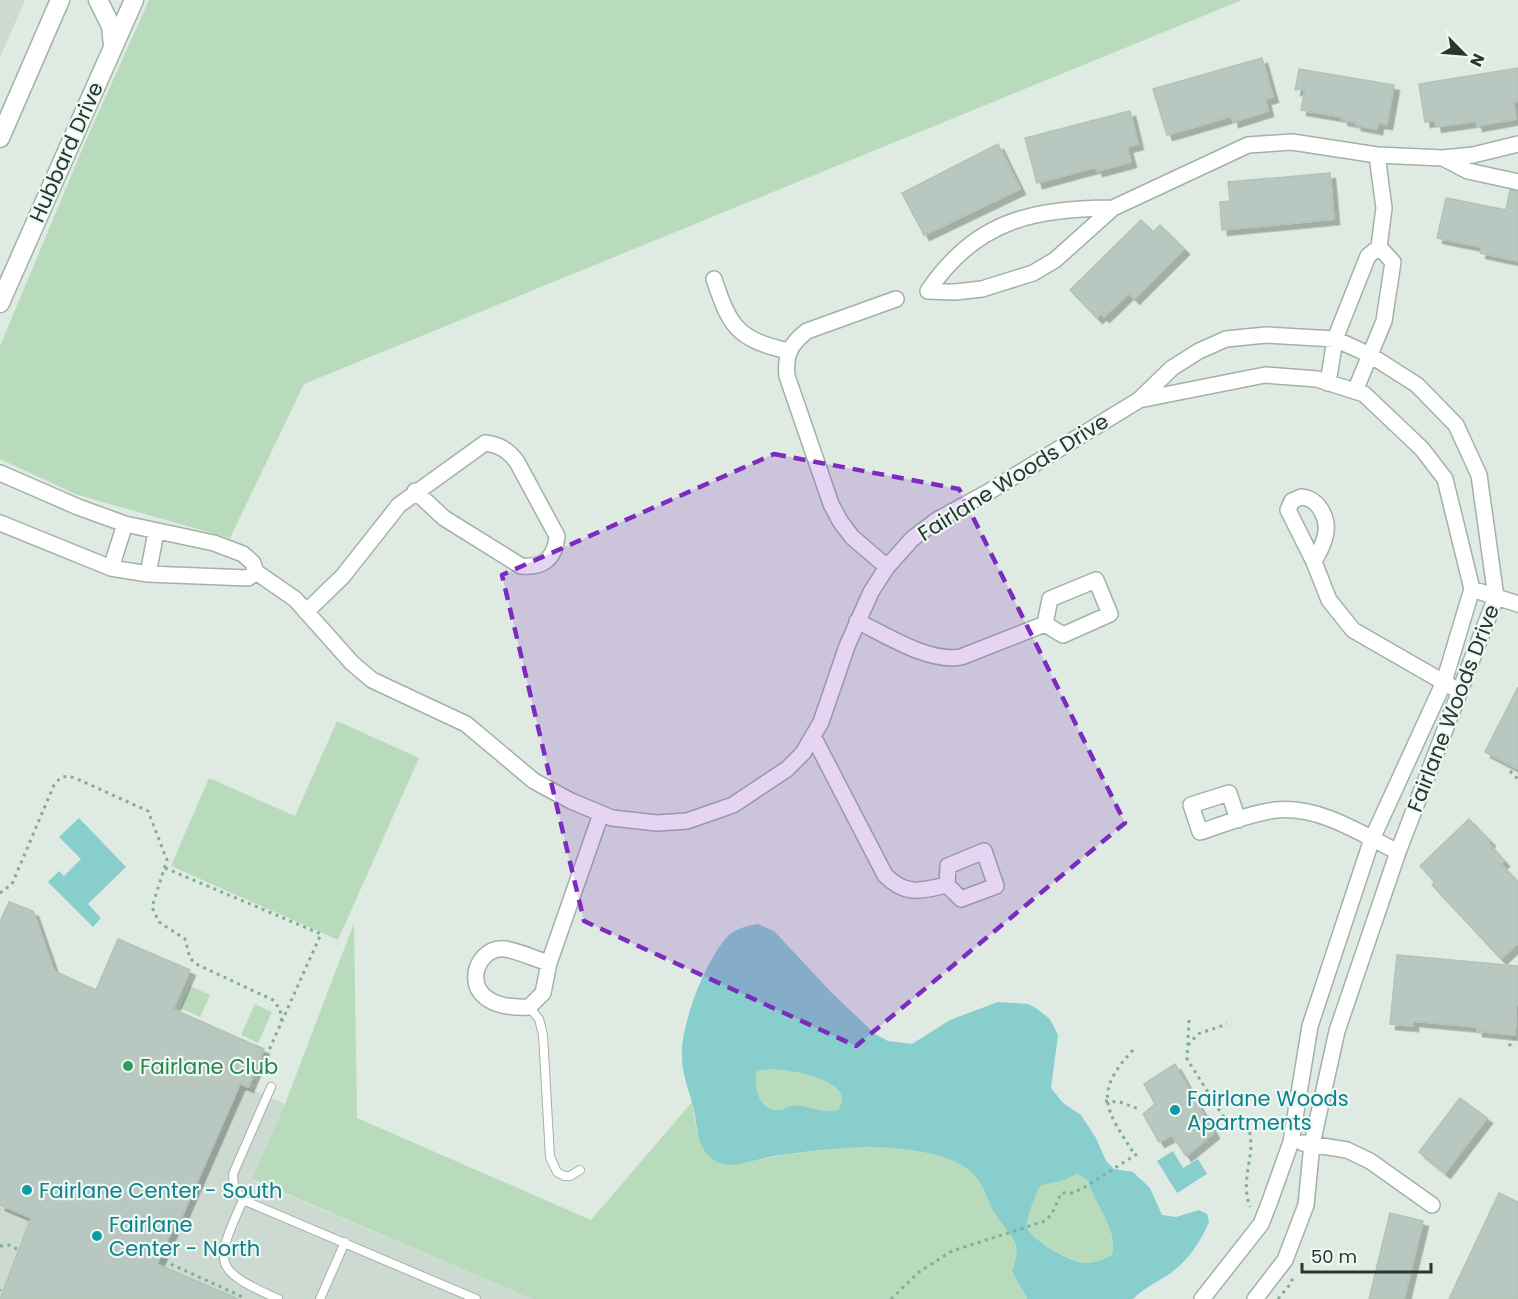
<svg xmlns="http://www.w3.org/2000/svg" width="1518" height="1299" font-family="Poppins,sans-serif">
<style>
.built{fill:#cddad2}
.green{fill:#b8dbbc}
.water{fill:#88cecd;fill-rule:evenodd}
.building{fill:#b8c7bf;stroke:#b2c3b9;stroke-width:1.5;filter:url(#shadow)}
.lines{fill:none;stroke-linecap:round;stroke-linejoin:round}
.service-casing{stroke:#a2b1a9;stroke-width:10}
.minor-casing{stroke:#a2b1a9;stroke-width:18}
.tertiary-casing{stroke:#a2b1a9;stroke-width:21}
.path{stroke:#80ad97;stroke-width:3;stroke-dasharray:3 4.5;stroke-linecap:butt}
.service{stroke:#fff;stroke-width:8}
.minor{stroke:#fff;stroke-width:15}
.tertiary{stroke:#fff;stroke-width:18}
.marked{fill:#7b2cbf;fill-opacity:0.2;stroke:#7b2cbf;stroke-width:4.5;stroke-dasharray:12 8;stroke-linejoin:round}
.leisure-dot{fill:#2e9e5b;stroke:#eff7f2;stroke-width:2}
.culture-dot{fill:#0f9aa8;stroke:#eff7f2;stroke-width:2}
.labels{text-anchor:middle;dominant-baseline:central;stroke-width:4.5;stroke-linejoin:round;paint-order:stroke}
.street-label{font-size:21px;fill:#21392f;stroke:#eff7f2}
.leisure-label{font-size:21px;fill:#27864d;stroke:#eff7f2;text-anchor:start}
.culture-label{font-size:21px;fill:#0d838f;stroke:#eff7f2;text-anchor:start}
</style>
<defs>
<filter id="shadow"><feDropShadow dx="5.5" dy="5.5" stdDeviation="0" flood-color="#0004"/></filter>
</defs>
<rect width="100%" height="100%" fill="#dfeae3"/>
<path class="built" d="M0 0H25L0 58Z
M241 1085 285 1104 252 1180 532 1299H0V1150L179 1228Z"/>
<path class="green" d="M149 0H1242L304 384 230 538 78 495 0 459V346L84 145Z
M337 721 419 758 338 940 171 866 209 778 295 816Z
M354 923 357 1118 591 1220 692 1102 697 1132 730 1165C791 1153 926 1127 976 1175 985 1185 988 1201 994 1212 998 1219 1005 1223 1009 1229 1023 1251 1011 1279 1027 1299H532L252 1179 285 1104Z
M190 986 210 995 200 1017 180 1008Z
M255 1004 272 1012 258 1043 241 1035Z
M771 1069C791 1070 859 1080 838 1110 823 1113 810 1107 796 1105 789 1105 784 1110 778 1110 759 1112 753 1084 757 1071Z
M1077 1174 1088 1180C1094 1204 1119 1230 1112 1255 1103 1260 1095 1263 1085 1263 1071 1261 1032 1241 1027 1227 1025 1222 1037 1190 1041 1184L1065 1180Z"/>
<path class="water" d="M79 818 126 867 88 904 101 918 93 927 48 882 59 871 64 876 81 859 59 837Z
M758 924 774 931 830 991 875 1034 888 1041 912 1044 950 1020 998 1002 1028 1004 1036 1008 1050 1019 1058 1035 1051 1088 1063 1103 1081 1115 1096 1138 1106 1161 1114 1169 1133 1172 1150 1188 1162 1215 1176 1217 1199 1210 1207 1214 1209 1222C1200 1243 1187 1262 1168 1275 1154 1284 1147 1286 1133 1299H1027L1012 1271C1024 1243 1010 1235 996 1215 988 1204 986 1189 977 1178 957 1151 897 1147 866 1147 836 1148 805 1151 775 1156 761 1158 745 1164 730 1165 727 1165 721 1163 717 1162 697 1151 698 1130 694 1110 690 1093 682 1075 682 1057 680 1025 706 959 728 936 736 928 748 926 758 924ZM771 1069C790 1070 859 1080 838 1110 823 1113 810 1107 796 1105 789 1105 785 1110 778 1110 759 1112 753 1084 757 1071ZM1077 1174 1088 1180C1094 1205 1119 1230 1112 1255 1103 1260 1095 1263 1085 1263 1071 1262 1032 1241 1027 1227 1025 1222 1037 1190 1041 1185L1065 1180Z
M1173 1151 1183 1168 1198 1159 1207 1174 1177 1193 1157 1161Z"/>
<path class="building" d="M1262 58 1273 97 1265 99 1268 111 1233 122 1232 116 1167 135 1153 89Z
M1518 68V101L1513 102 1516 119 1477 126 1476 121 1436 127 1435 120 1425 122 1419 84Z
M1299 69 1394 85 1387 124 1378 123 1377 129 1356 125 1355 122 1342 120 1343 117 1301 110 1305 88 1295 90Z
M1130 111 1138 144 1127 147 1131 162 1097 171 1096 167 1037 183 1025 138Z
M998 144 1020 189 924 235 902 193Z
M1330 173 1334 219 1222 230 1220 202 1230 201 1228 182Z
M1510 190 1518 192V261L1480 253 1482 247 1437 238 1446 198 1506 210Z
M1141 220 1153 232 1160 225 1184 249 1134 299 1129 293 1104 317 1101 314 1097 318 1070 290Z
M1518 687V769L1485 752Z
M1469 819 1490 841 1488 843 1504 861 1501 864 1518 882V943L1501 959 1432 885 1435 882 1420 866Z
M9 902 33 911 54 971 96 990 118 939 190 970 173 1009 264 1049 248 1087 240 1083 177 1227 174 1226 157 1264 238 1299H0L31 1218 0 1205V922Z
M1397 955 1518 966 1515 1035 1477 1031V1027L1413 1021V1026L1390 1024Z
M1175 1064 1214 1133 1186 1156 1172 1135 1159 1142 1143 1114 1155 1104 1144 1084Z
M1460 1098 1487 1118 1445 1173 1419 1152Z
M1499 1193 1518 1202V1299H1449Z
M1390 1213 1423 1221 1404 1299H1369Z"/>
<g class="lines">
<g class="service-casing">
<path id="service" d="M529 1007 539 1019 543 1035 550 1157 557 1172 564 1176H570L580 1170
M271 1087 233 1174 234 1188 243 1200C214 1265 212 1269 278 1299
M243 1200 476 1299
M320 1299 345 1242"/>
</g>
<g class="minor-casing">
<path id="minor" d="M1443 158 1468 171 1518 182
M1113 208C1032 209 976 220 928 291L955 292 982 289 1033 273 1055 260 1113 208 1248 145 1292 142 1377 155 1443 158 1473 155 1518 144
M714 279C730 327 737 339 788 351
M1328 383 1335 339 1368 256 1379 247 1384 208 1377 155
M1355 391 1384 321 1393 262 1379 247
M1139 400 1265 375 1317 379 1364 394 1422 449 1445 479 1472 589 1444 682 1372 839 1310 1026 1291 1142 1270 1201 1261 1224 1202 1299
M0 473 78 507 125 524 214 543 243 554 253 563 256 572 295 599 352 663 372 680 466 724 534 781 571 801 612 818 657 823 687 821 733 805 787 769 803 753 821 722 847 646 871 592 887 567 912 539 937 520 990 491 1139 400 1172 368 1199 351 1226 339 1266 335 1335 339 1370 355 1417 385 1456 425 1479 475 1496 597 1398 852 1337 1031 1312 1144 1306 1205 1285 1260 1255 1299
M1301 497C1320 498 1331 522 1324 540 1322 548 1317 555 1314 562L1288 510 1292 501Z
M0 523 111 568 148 574 248 578 256 572
M1314 562 1329 600 1353 630 1452 687
M887 567 852 537 840 521 831 504 787 376C785 355 790 344 807 331L896 299
M111 568 125 524
M148 574 156 532
M1096 580 1110 614 1063 635 1045 624 1050 599Z
M1472 589 1518 604
M306 612 343 576 399 505 485 443C500 445 508 450 517 462L557 536C555 559 543 568 521 566L444 518 415 491
M857 621C886 635 929 663 961 657L1045 624
M814 738 885 875C905 896 921 891 947 885L948 866 984 851 996 886 961 899 947 885
M1238 820 1229 793 1191 805 1200 832C1224 824 1251 813 1276 810 1320 806 1360 833 1398 852
M549 963C535 959 519 951 505 949 473 944 451 1011 529 1007L543 993 549 963 601 814
M1303 1143 1347 1150 1370 1161 1432 1205"/>
</g>
<g class="tertiary-casing">
<path id="tertiary" d="M98 0 111 26 113 45
M0 138 60 0
M0 303 134 0"/>
</g>
<path class="path" d="M1510 771 1518 779
M165 868 321 934 252 1088 258 1091
M0 893 12 884 54 785C61 776 65 775 75 778L148 811 167 860 152 907 159 922 185 939 190 958 196 964 273 1000 280 1009 282 1025
M1189 1020 1187 1059 1223 1116 1229 1120H1245C1261 1151 1238 1174 1250 1207
M1188 1045 1198 1034 1227 1024
M1509 1046 1518 1034
M1133 1050C1092 1094 1106 1110 1135 1155
M1105 1101 1120 1102 1139 1109
M0 1246 9 1245 19 1250
M164 1261 245 1298
M0 1290 1 1291
M891 1299 919 1272 952 1251 1045 1221 1052 1214 1061 1193H1073L1083 1188 1140 1152
M1278 1299 1292 1282V1276"/>
<use href="#service" class="service"/>
<use href="#minor" class="minor"/>
<use href="#tertiary" class="tertiary"/>
</g>
<path class="marked" d="M774 454 959 489 1125 823 856 1046 584 921 502 575Z"/>
<circle class="leisure-dot" cx="128" cy="1066" r="6"/>
<g class="culture-dot">
<circle cx="1175" cy="1110" r="6"/>
<circle cx="27" cy="1190" r="6"/>
<circle cx="97" cy="1236" r="6"/>
</g>
<g class="labels">
<g class="street-label">
<text transform="translate(66 152) rotate(-66)">Hubbard Drive</text>
<text transform="translate(1013 477) rotate(-32)">Fairlane Woods Drive</text>
<text transform="translate(1453 708) rotate(-69)">Fairlane Woods Drive</text>
</g>
<g class="leisure-label">
<text x="140" y="1066">Fairlane Club</text>
</g>
<g class="culture-label">
<text x="1187" y="1098">Fairlane Woods<tspan x="1187" dy="24">Apartments</tspan></text>
<text x="39" y="1190">Fairlane Center - South</text>
<text x="109" y="1224">Fairlane<tspan x="109" dy="24">Center - North</tspan></text>
</g>
</g>
<g transform="translate(1464 54) rotate(115)" stroke="#eff7f2" stroke-width="4.5" paint-order="stroke">
<path d="M0-4.5L10 22L0 15L-10 22Z" fill="#21392f"/>
<text y="-9" font-size="16" font-weight="bold" text-anchor="middle" fill="#21392f">N</text>
</g>
<path d="M1302 1263v9h129v-9" fill="none" stroke="#21392f" stroke-width="3"/>
<text x="1311" y="1263" font-size="18" fill="#21392f" stroke="#eff7f2" stroke-width="4.5" paint-order="stroke">50 m</text>
</svg>
